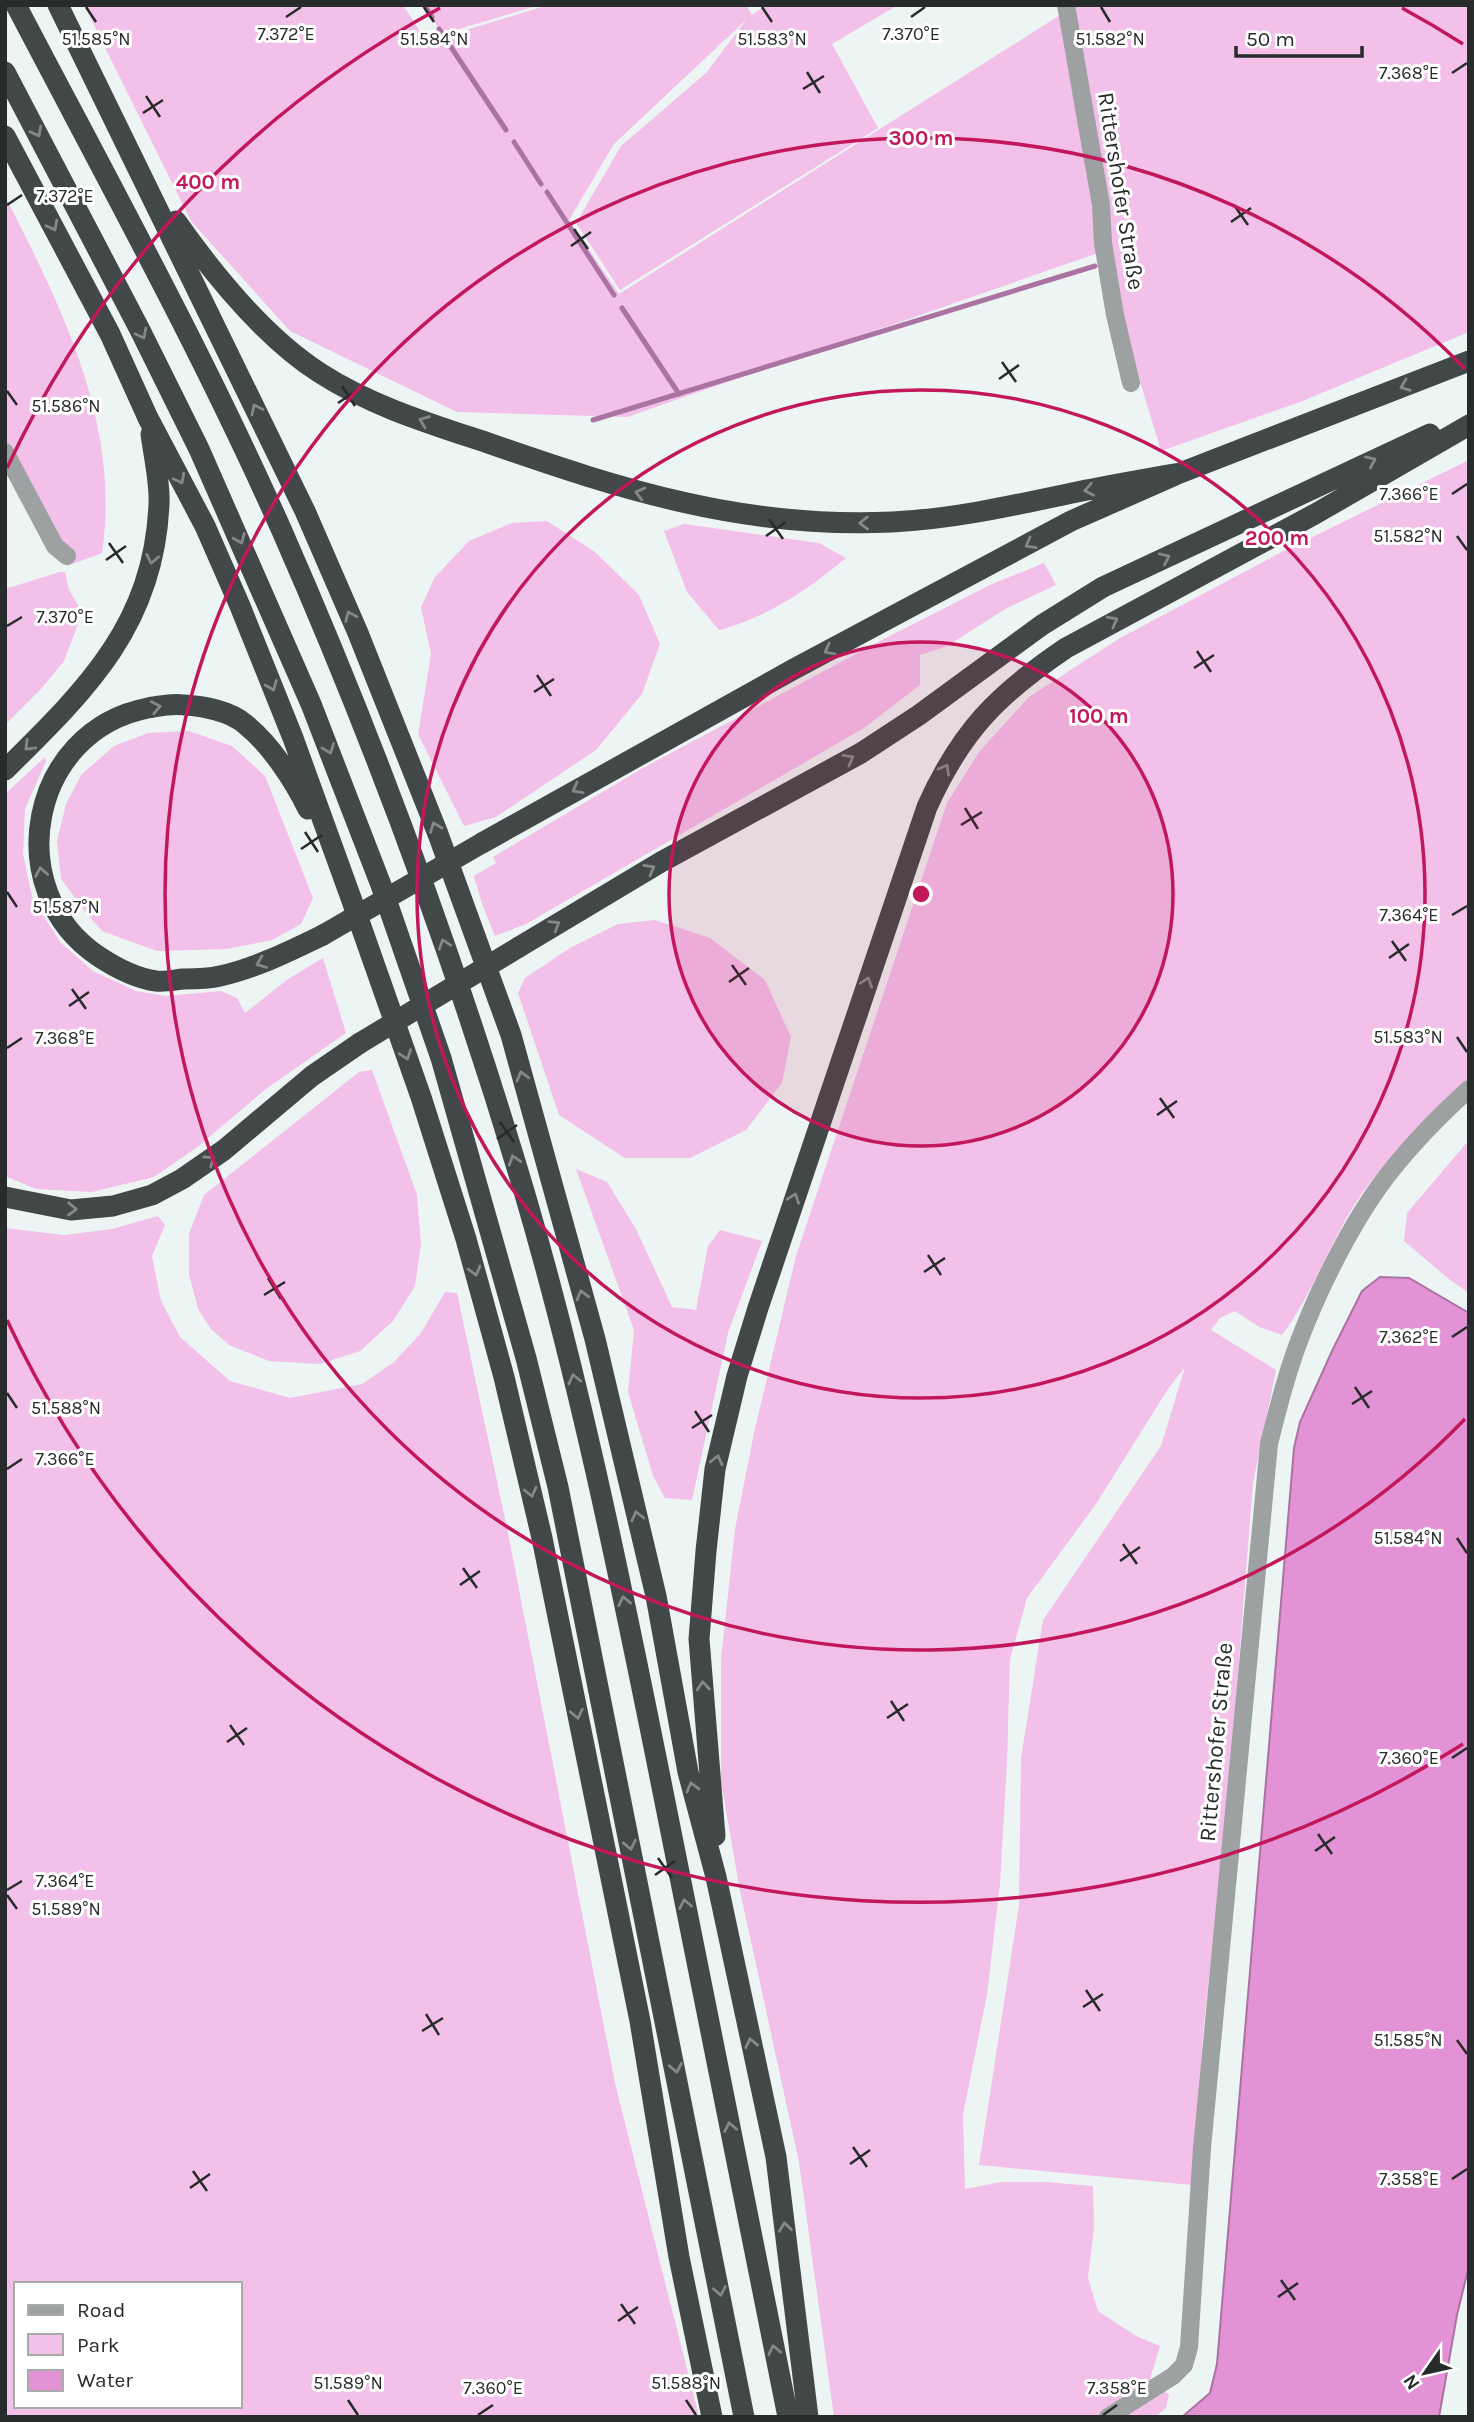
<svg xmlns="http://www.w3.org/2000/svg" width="1474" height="2422" font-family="Karla,sans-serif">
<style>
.green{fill:#f3c0e9;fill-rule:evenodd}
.water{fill:#e292d5;stroke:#aa73a2;stroke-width:2}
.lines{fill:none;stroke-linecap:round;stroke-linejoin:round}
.stream{stroke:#aa73a2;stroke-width:5}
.street{stroke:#9ea1a1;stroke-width:18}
.highway{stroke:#424848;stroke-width:21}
.highway-bridge{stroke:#424848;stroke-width:21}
.oneway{stroke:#848888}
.ticks{fill:none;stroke:#282b2b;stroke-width:2.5}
.ring{fill:none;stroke:#c2185b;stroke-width:3.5}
.labels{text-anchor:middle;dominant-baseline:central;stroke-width:6;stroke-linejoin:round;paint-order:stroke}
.street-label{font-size:23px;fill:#282b2b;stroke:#fff}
.ticks-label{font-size:18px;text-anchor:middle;fill:#282b2b;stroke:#fff;stroke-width:6;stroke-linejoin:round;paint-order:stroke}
.centre{fill:#c2185b;stroke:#fff;stroke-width:3.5}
.ring-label{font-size:21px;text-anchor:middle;font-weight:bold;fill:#c2185b;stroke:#fff;stroke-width:6;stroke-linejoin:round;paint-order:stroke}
</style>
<rect width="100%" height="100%" fill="#edf4f4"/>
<path class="green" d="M84 5H403L427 42 548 5H746L752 15 766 5H898L832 44 878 128 620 290 576 223 621 146 706 73 747 19 614 144 569 220 619 294 1076 5H1469V332L1300 402 1161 451 1101 252 627 417 457 412 290 331 191 221Z
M424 5H540L442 34Z
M5 196C62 308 121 424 102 553L67 566 5 440Z
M1469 460V1077C1430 1118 1385 1157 1355 1204 1328 1247 1312 1295 1282 1335L1259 1327 1235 1311 1220 1318 1211 1330 1276 1370 1253 1483 1228 1799 1204 2023 1192 2185 979 2165 1019 1905 1021 1758 1043 1620 1161 1446 1185 1367 1168 1389 1096 1504 1027 1598 1010 1659 1007 1762 1000 1884 987 1994 963 2115 965 2189 1001 2182H1045L1093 2186 1094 2228 1088 2278 1098 2311 1136 2336 1160 2346 1150 2379 1156 2388 1169 2394 1166 2408 1155 2417H834L799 2162 740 1891 721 1782V1660L735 1529 754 1433 796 1256 947 803 979 752 1029 697 1120 638 1276 555Z
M547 521 595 552 639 595 660 644 642 694 596 750 496 817 464 826 418 734 431 654 421 607 435 577 469 541 512 523Z
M684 524 819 543 846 558C807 590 768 617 719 630L687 592 664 531Z
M1044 563 1056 585 1007 608 947 646 920 655V685L864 728 526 924 495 936 482 904 474 876 496 863 493 857 643 768 882 640 990 585Z
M60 572H65L69 590 78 605 80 619 64 661 41 689 5 725V589Z
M189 731 232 746 265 776 313 898 301 924 272 940 227 949 157 951 102 931 87 914 61 879 57 841 66 804 81 775 114 746 148 733Z
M45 757 46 761 25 809 23 854 33 900 61 943 93 971 136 991 166 996 221 991 237 998 245 1013 288 979 323 958 346 1033 266 1089 196 1148 154 1177 92 1192 36 1189 5 1176V794Z
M655 920 710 938 765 980 791 1037 782 1083 746 1130 690 1158H625L559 1115 518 993 525 978 570 948 618 924Z
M372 1070 417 1195 421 1244 415 1286 393 1321 360 1351 320 1364 269 1361 229 1345 211 1329 198 1309 189 1274V1234L204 1195 359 1072Z
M1469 1140V1293L1450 1280 1404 1241 1407 1213Z
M576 1169 607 1182 636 1229 672 1307 696 1310 708 1246 720 1230 762 1241 728 1333 692 1500 665 1498 653 1476 628 1392 634 1330Z
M158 1216 165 1225 152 1256 161 1301 180 1337 230 1381 290 1398 362 1384 394 1362 421 1333 445 1292 457 1293 508 1533 615 2083 699 2417H5V1228L64 1235 112 1229ZM16 2284H240V2406H16Z"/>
<path class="water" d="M1380 1277 1409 1278 1469 1313V2266L1457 2315 1439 2417H1182L1210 2393 1217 2364 1294 1448 1300 1422 1332 1351 1362 1291Z"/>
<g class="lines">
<path class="stream" d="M424 5 432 17
M439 29 506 130
M514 142 541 184
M547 192 614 295
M622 308 679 394
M593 420 1095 266"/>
<path class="street" d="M1066 5 1101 205 1103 243 1115 315 1131 383
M5 452 55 546 67 556
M1108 2417 1173 2376 1184 2365 1189 2347 1202 2148 1269 1444C1279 1404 1289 1364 1305 1326 1322 1283 1351 1226 1378 1188 1404 1152 1436 1119 1469 1089"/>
<path class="highway" d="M16 5C107 179 202 351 282 531 376 745 457 966 524 1191 578 1375 617 1564 655 1752 699 1973 742 2195 788 2417
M58 5 305 511 358 633 438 834 511 1035 595 1339 656 1596 688 1772 716 1877 776 2157 808 2417
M5 72 140 330 199 449 311 704 381 885 441 1058 526 1358 558 1487 744 2417
M5 136 110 334 148 418 205 526 240 606 293 738 351 898 421 1097 466 1239 504 1377 542 1538 640 2021 679 2257 712 2417
M176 221C214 275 264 337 320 373 371 406 431 424 488 443 623 490 745 529 892 522 955 519 1015 505 1077 492 1111 485 1146 479 1180 473
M5 770C86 690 154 625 159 504 160 481 154 457 151 434
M308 809C294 780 270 744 245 724 230 711 203 706 184 705 172 703 160 706 148 708 29 731 0 890 98 956 116 968 135 978 156 981 165 982 174 980 183 979 195 979 208 979 220 976 256 968 290 951 323 935
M482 843 794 669 1071 521 1180 473 1469 361
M519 947 661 862 861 753 919 715 1042 625 1103 587 1430 434
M5 1197 71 1210 113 1206 152 1195 182 1179 224 1150 312 1076 360 1043
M715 1836 699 1639 706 1551 715 1469 737 1376 758 1308 927 807C961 731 998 694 1066 648L1315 514 1469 425"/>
<path class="highway-bridge" d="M323 935 482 843
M360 1043 519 947"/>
</g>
<defs><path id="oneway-chevron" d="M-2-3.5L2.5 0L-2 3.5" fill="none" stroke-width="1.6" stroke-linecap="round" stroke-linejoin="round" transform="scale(1.75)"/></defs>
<g class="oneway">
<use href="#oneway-chevron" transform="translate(37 132) rotate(62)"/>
<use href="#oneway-chevron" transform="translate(53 226) rotate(62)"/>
<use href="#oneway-chevron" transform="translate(142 334) rotate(63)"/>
<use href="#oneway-chevron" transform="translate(1405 386) rotate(159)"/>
<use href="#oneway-chevron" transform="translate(256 409) rotate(-115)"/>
<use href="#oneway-chevron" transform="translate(424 421) rotate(-159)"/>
<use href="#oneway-chevron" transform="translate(1371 461) rotate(-24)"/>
<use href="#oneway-chevron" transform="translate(180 479) rotate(62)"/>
<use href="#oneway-chevron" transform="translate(1089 490) rotate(169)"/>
<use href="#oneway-chevron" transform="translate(640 493) rotate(-165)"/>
<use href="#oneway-chevron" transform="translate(864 523) rotate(179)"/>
<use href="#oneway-chevron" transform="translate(240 539) rotate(66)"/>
<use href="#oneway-chevron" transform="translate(1030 544) rotate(151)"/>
<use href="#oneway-chevron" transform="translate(1165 558) rotate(-25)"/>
<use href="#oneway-chevron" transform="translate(152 559) rotate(101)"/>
<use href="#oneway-chevron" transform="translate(350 616) rotate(-113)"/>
<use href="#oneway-chevron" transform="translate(1113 621) rotate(-28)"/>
<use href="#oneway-chevron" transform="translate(829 650) rotate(152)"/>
<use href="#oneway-chevron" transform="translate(272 686) rotate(68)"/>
<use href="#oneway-chevron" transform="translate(156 707) rotate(-11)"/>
<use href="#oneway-chevron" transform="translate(29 746) rotate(135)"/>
<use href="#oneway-chevron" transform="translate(329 749) rotate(69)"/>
<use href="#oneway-chevron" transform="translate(849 759) rotate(-29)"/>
<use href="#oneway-chevron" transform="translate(945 769) rotate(-61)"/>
<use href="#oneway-chevron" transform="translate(577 789) rotate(151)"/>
<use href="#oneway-chevron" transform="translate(435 827) rotate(-111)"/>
<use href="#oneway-chevron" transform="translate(650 869) rotate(-30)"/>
<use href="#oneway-chevron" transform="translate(41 872) rotate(-100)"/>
<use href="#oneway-chevron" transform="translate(555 925) rotate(-31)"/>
<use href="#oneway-chevron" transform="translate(444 944) rotate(-109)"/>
<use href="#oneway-chevron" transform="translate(261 963) rotate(158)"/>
<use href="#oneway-chevron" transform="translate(867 982) rotate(-71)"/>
<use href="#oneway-chevron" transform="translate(406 1055) rotate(71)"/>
<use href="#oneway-chevron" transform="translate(522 1076) rotate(-105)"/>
<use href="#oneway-chevron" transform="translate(210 1160) rotate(-35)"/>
<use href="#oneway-chevron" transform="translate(514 1160) rotate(-107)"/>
<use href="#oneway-chevron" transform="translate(794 1198) rotate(-71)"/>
<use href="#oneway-chevron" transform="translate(72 1209) rotate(1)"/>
<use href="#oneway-chevron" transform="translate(475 1271) rotate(75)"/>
<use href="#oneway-chevron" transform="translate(582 1295) rotate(-105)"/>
<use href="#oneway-chevron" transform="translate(574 1379) rotate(-103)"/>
<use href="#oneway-chevron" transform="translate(717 1460) rotate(-77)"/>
<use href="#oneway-chevron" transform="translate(531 1492) rotate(77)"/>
<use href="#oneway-chevron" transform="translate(637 1516) rotate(-103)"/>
<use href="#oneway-chevron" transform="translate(624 1601) rotate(-102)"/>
<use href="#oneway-chevron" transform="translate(703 1686) rotate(-95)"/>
<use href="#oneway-chevron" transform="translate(577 1714) rotate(78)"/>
<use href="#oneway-chevron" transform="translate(692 1787) rotate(-105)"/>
<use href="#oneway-chevron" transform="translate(630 1845) rotate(78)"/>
<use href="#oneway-chevron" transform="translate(685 1904) rotate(-101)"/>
<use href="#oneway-chevron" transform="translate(751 2043) rotate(-102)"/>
<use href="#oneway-chevron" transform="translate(676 2068) rotate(79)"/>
<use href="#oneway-chevron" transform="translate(730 2127) rotate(-101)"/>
<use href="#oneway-chevron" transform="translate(785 2227) rotate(-97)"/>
<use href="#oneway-chevron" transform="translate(720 2291) rotate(79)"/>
<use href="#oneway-chevron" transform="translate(774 2350) rotate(-102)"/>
</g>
<path class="ticks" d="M86 7 96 22M424 7 434 22M762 7 772 22M1101 7 1110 22M286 17 301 7M911 17 925 7M807 72 820 93M1452 73 1467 63M803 89 824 76M146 96 160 117M143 113 163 100M7 205 22 195M1234 205 1248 225M1231 222 1251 208M574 229 588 249M571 246 591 232M1002 362 1016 382M999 379 1019 365M342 386 355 406M7 391 17 405M338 403 359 389M1452 494 1467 484M769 519 783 539M766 536 786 522M1457 536 1467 550M109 543 123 563M106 560 126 546M7 626 22 617M1197 651 1211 672M1194 668 1214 655M537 675 551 696M534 692 554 679M965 808 978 829M961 825 982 812M305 832 318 852M301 849 322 835M7 892 17 907M1452 915 1467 906M1392 941 1406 961M1389 958 1409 944M732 965 746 985M729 982 749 968M72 989 86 1009M69 1006 89 992M1457 1037 1467 1052M7 1048 22 1038M1160 1098 1174 1118M1157 1115 1177 1101M500 1122 514 1142M497 1139 517 1125M928 1255 941 1275M924 1272 945 1258M268 1278 281 1299M264 1295 285 1282M1452 1337 1467 1327M1355 1387 1369 1408M7 1393 17 1408M1352 1404 1372 1391M695 1411 709 1432M692 1428 712 1415M7 1469 22 1459M1457 1538 1467 1553M1123 1544 1137 1564M1120 1561 1140 1547M463 1568 477 1588M460 1585 480 1571M891 1701 904 1721M887 1718 908 1704M230 1725 244 1745M227 1742 247 1728M1452 1758 1467 1748M1318 1834 1332 1854M1315 1851 1335 1837M658 1858 672 1878M655 1875 675 1861M7 1890 22 1881M7 1895 17 1909M1086 1990 1100 2011M1083 2007 1103 1994M426 2014 439 2035M422 2031 443 2018M1457 2040 1467 2054M853 2147 867 2167M850 2164 870 2150M193 2171 207 2191M1452 2179 1467 2169M190 2188 210 2174M1281 2280 1295 2300M1278 2297 1298 2283M621 2304 635 2324M618 2321 638 2307M348 2400 358 2415M686 2400 696 2415M478 2415 493 2405M1103 2415 1117 2405"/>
<circle cx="921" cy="894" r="252" fill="#c2185b" fill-opacity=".12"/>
<g class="ring">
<circle cx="921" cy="894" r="252"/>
<circle cx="921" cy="894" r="504"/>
<path d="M1465 1419A756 756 0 1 1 1465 369"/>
<path d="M1463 1744A1008 1008 0 0 1 7 1320M7 468A1008 1008 0 0 1 440 8M1402 8A1008 1008 0 0 1 1463 44"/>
</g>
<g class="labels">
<g class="street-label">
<text transform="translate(1121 191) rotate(81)">Rittershofer Straße</text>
<text transform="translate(1216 1742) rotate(-85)">Rittershofer Straße</text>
</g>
</g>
<g class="ticks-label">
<text x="286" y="40">7.372°E</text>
<text x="911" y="40">7.370°E</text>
<text x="96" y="45">51.585°N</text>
<text x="434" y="45">51.584°N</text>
<text x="772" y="45">51.583°N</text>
<text x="1110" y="45">51.582°N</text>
<text x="1409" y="79">7.368°E</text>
<text x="65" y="202">7.372°E</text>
<text x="66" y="412">51.586°N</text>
<text x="1409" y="500">7.366°E</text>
<text x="1408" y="542">51.582°N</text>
<text x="65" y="623">7.370°E</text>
<text x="66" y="913">51.587°N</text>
<text x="1409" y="921">7.364°E</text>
<text x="1408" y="1043">51.583°N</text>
<text x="65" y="1044">7.368°E</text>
<text x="1409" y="1343">7.362°E</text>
<text x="66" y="1414">51.588°N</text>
<text x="65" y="1465">7.366°E</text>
<text x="1408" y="1544">51.584°N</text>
<text x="1409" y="1764">7.360°E</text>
<text x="65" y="1887">7.364°E</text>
<text x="66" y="1915">51.589°N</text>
<text x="1408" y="2046">51.585°N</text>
<text x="1409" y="2185">7.358°E</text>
<text x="348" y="2389">51.589°N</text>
<text x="686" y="2389">51.588°N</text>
<text x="493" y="2394">7.360°E</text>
<text x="1117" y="2394">7.358°E</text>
</g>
<circle cx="921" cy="894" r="10" class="centre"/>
<g class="ring-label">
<text x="921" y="145">300 m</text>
<text x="208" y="189">400 m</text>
<text x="1277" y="545">200 m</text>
<text x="1099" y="723">100 m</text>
</g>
<rect width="1474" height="2422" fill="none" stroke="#282b2b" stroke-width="14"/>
<rect x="14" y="2282" width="228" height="126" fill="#ffffff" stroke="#a9aaaa" stroke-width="2"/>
<rect x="28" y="2305" width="35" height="10" fill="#9ea1a1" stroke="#a9aaaa" stroke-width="2"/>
<text x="77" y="2317" font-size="21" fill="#282b2b">Road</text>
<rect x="28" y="2334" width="35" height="21" fill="#f3c0e9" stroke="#a9aaaa" stroke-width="2"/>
<text x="77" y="2352" font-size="21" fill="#282b2b">Park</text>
<rect x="28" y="2370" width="35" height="21" fill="#e292d5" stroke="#a9aaaa" stroke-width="2"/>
<text x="77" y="2387" font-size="21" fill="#282b2b">Water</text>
<g transform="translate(1425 2373) rotate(236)" stroke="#ffffff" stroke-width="5" paint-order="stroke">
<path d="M0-5L12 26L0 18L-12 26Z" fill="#282b2b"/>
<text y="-10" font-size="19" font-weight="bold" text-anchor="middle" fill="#282b2b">N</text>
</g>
<path d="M1236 46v10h126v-10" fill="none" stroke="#282b2b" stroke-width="3.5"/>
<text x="1246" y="46" font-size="21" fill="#282b2b" stroke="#ffffff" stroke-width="5" paint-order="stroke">50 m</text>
</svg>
